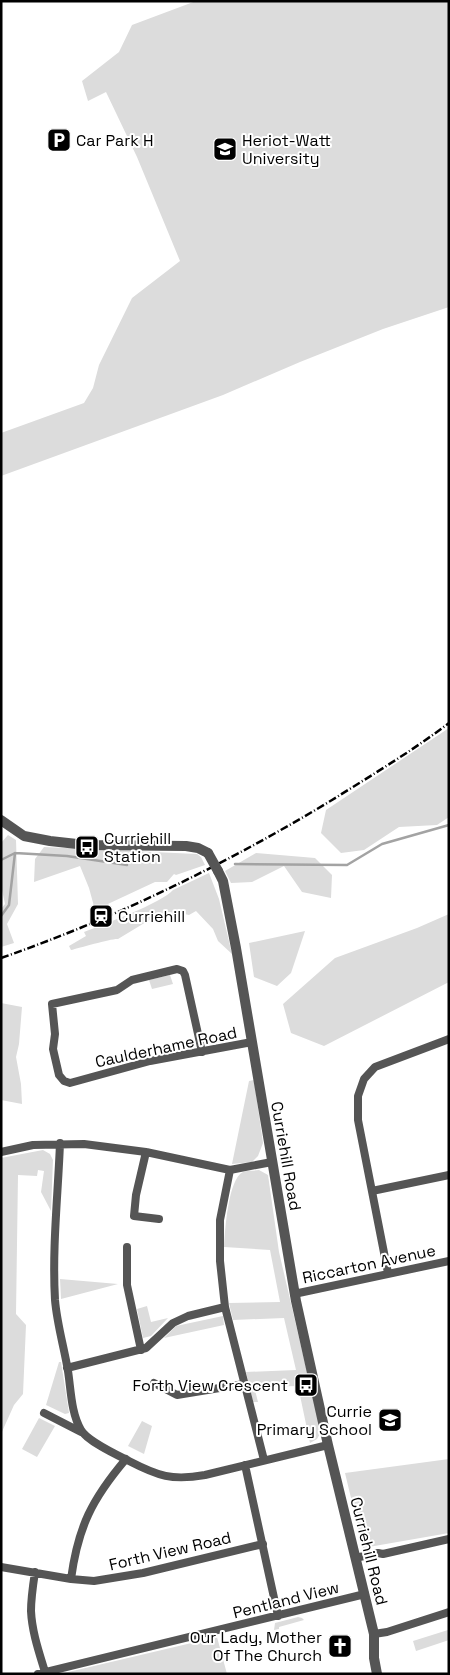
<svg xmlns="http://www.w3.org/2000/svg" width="450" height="1675" font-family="'Space Grotesk',sans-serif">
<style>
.green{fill:#dcdcdc}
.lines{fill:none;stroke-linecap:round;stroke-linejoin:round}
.stream{stroke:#a3a3a3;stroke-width:2.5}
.minor{stroke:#555;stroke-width:8}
.tertiary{stroke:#555;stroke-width:10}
.rail{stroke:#000;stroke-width:2.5;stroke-dasharray:8 2.5 1 2.5;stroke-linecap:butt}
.tertiary-bridge{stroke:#555;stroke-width:10}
.labels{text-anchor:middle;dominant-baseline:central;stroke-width:4;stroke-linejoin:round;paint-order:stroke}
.poi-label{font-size:16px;fill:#000;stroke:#fff;text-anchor:start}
.street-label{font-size:16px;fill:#000;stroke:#fff}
</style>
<rect width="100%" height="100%" fill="#fff"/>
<path class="green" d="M196 1H449V307L383 329 300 362 223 395 1 476V433L84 403 93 388 99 365 132 298 180 261 137 157 106 92 88 101 82 81 119 52 132 25Z
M449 728V817L437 825 399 827 364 850 341 853 321 833 326 810Z
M8 835 16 840 18 904 7 924 14 943 1 947V909L5 904 1 885V843Z
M44 847 197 854 201 857 205 865 176 875 174 874 167 882H155L95 910 89 888 80 866 34 882 35 859Z
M256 853 315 858 332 875 331 898 302 892 284 866 252 882 231 883 225 871Z
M209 873 219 899 232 954 218 941 213 929 196 911 189 915 180 913 156 916 118 939C113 938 79 948 71 950L69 946 86 936 84 932C102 925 162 903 173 890Z
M449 914V982L324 1046 291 1033 283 1004 335 958 417 928Z
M305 931 291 973 277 986 254 977 249 943Z
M170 975 173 984 152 989 149 980Z
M1 1003 22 1007 19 1044 16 1057 21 1084 22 1104 1 1100Z
M254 1080 263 1143 258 1156 252 1162 232 1164 249 1081Z
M43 1150 50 1154 53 1160 51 1211 41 1192 44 1171 38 1170 37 1176 18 1175 16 1314 26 1325 23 1394 14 1405 1 1434V1158Z
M259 1170 268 1175 279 1252 321 1432 317 1439 310 1443 298 1386 258 1387 255 1390 258 1402H253L246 1372 296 1370 284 1318 233 1320 229 1303 280 1302 270 1250 224 1247C225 1231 228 1179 243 1172 247 1170 254 1171 259 1170Z
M60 1279 118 1284 61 1299Z
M147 1306 151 1322 168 1318 151 1336 143 1338 137 1309Z
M223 1316 224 1325 164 1338 176 1326Z
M59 1362H61L69 1413 65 1414 46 1405Z
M39 1418 55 1426 37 1457 22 1449Z
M142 1421 152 1426 144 1454 128 1446Z
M449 1459V1533L363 1548 345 1473Z
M298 1617 302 1618 304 1620 279 1627V1629L274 1630 275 1623Z
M448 1630 449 1640 416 1651 413 1641Z
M217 1637 227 1674H60Z"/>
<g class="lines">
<path class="stream" d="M1 860 15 853 67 856 127 865
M235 864 347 865 382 844 449 825
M1 916 9 905 15 853"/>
<path class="minor" d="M202 1052 185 975 183 971 177 969 132 980 117 990 52 1004 55 1034 53 1049 59 1075 64 1081 70 1083 150 1061 252 1042
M60 1143C58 1195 52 1248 55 1300 57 1324 64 1347 68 1371 71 1390 71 1413 81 1430 87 1441 117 1455 129 1461 158 1476 172 1481 205 1475L328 1445
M1 1152 33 1145 84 1144 146 1152 230 1170 272 1162
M146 1152 136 1195 134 1216 159 1219
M230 1170 220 1220V1261L225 1307 264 1460
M372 1191 449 1175
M127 1247V1285L141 1350
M388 1273 358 1120V1096L364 1079 375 1067 449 1039
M294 1294 449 1261
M67 1368 146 1348 173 1323 188 1316 225 1307
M154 1383 177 1395 244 1384
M44 1413 81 1432
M245 1465 278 1616
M355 1558 378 1553 383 1554 449 1539
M1 1567 71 1579 94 1581 143 1573 263 1544
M35 1572C33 1585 31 1598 31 1611 32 1632 39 1652 45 1672
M71 1579C78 1527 92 1499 126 1459
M374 1634 387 1632 449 1612
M38 1674 365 1594"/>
<path class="tertiary" d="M1 820 24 836 50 841 86 845 186 846 198 848 208 853
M218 871 223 881 236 948 296 1301 328 1445 374 1634V1658L377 1674"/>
<path class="rail" d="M1 958C116 918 228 863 332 800 372 775 412 751 449 723"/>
<path class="tertiary-bridge" d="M208 853 218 871"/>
</g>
<defs>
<g id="parking-square" transform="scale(1.25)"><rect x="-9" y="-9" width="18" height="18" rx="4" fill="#000" stroke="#fff"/><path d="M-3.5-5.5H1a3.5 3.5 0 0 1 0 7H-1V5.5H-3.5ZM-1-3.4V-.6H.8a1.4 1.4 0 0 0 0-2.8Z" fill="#fff"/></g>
<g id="university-square" transform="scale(1.25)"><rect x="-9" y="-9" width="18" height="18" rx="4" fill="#000" stroke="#fff"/><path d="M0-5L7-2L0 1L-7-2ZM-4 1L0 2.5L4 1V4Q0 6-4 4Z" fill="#fff"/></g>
<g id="bus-square" transform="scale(1.25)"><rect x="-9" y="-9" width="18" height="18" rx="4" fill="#000" stroke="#fff"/><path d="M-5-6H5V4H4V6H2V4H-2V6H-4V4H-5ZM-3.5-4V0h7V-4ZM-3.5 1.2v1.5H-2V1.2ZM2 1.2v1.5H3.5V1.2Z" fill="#fff"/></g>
<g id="station-square" transform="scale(1.25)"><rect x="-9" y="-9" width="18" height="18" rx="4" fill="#000" stroke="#fff"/><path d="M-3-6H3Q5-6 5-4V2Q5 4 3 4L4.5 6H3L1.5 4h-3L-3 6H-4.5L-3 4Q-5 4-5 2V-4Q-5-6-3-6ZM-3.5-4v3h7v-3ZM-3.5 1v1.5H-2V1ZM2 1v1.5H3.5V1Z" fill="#fff"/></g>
<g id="school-square" transform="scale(1.25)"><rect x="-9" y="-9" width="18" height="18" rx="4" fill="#000" stroke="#fff"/><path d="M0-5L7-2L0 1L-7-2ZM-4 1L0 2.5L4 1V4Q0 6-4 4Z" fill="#fff"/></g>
<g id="church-square" transform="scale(1.25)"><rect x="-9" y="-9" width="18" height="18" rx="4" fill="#000" stroke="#fff"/><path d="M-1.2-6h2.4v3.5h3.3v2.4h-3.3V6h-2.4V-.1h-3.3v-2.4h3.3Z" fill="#fff"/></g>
</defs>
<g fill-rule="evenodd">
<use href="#parking-square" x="59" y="140"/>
<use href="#university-square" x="225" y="149"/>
<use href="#bus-square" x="87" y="847"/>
<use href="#station-square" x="101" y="916"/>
<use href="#bus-square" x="306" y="1385"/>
<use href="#school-square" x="390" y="1420"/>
<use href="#church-square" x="340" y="1646"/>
</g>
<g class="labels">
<g class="poi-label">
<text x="76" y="140">Car Park H</text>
<text x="242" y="140">Heriot-Watt<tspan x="242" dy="18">University</tspan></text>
<text x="104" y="838">Curriehill<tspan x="104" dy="18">Station</tspan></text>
<text x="118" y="916">Curriehill</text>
<text x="288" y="1385" text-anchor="end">Forth View Crescent</text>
<text x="372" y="1411" text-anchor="end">Currie<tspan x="372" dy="18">Primary School</tspan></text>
<text x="322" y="1637" text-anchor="end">Our Lady, Mother<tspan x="322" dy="18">Of The Church</tspan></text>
</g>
<g class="street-label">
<text transform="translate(166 1047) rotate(-12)">Caulderhame Road</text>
<text transform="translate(286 1156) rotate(80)">Curriehill Road</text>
<text transform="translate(369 1264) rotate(-12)">Riccarton Avenue</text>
<text transform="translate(170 1551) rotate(-13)">Forth View Road</text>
<text transform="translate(369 1551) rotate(76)">Curriehill Road</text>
<text transform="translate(286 1600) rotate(-14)">Pentland View</text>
</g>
</g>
<rect width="450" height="1675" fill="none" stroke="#000000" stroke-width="5"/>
</svg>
